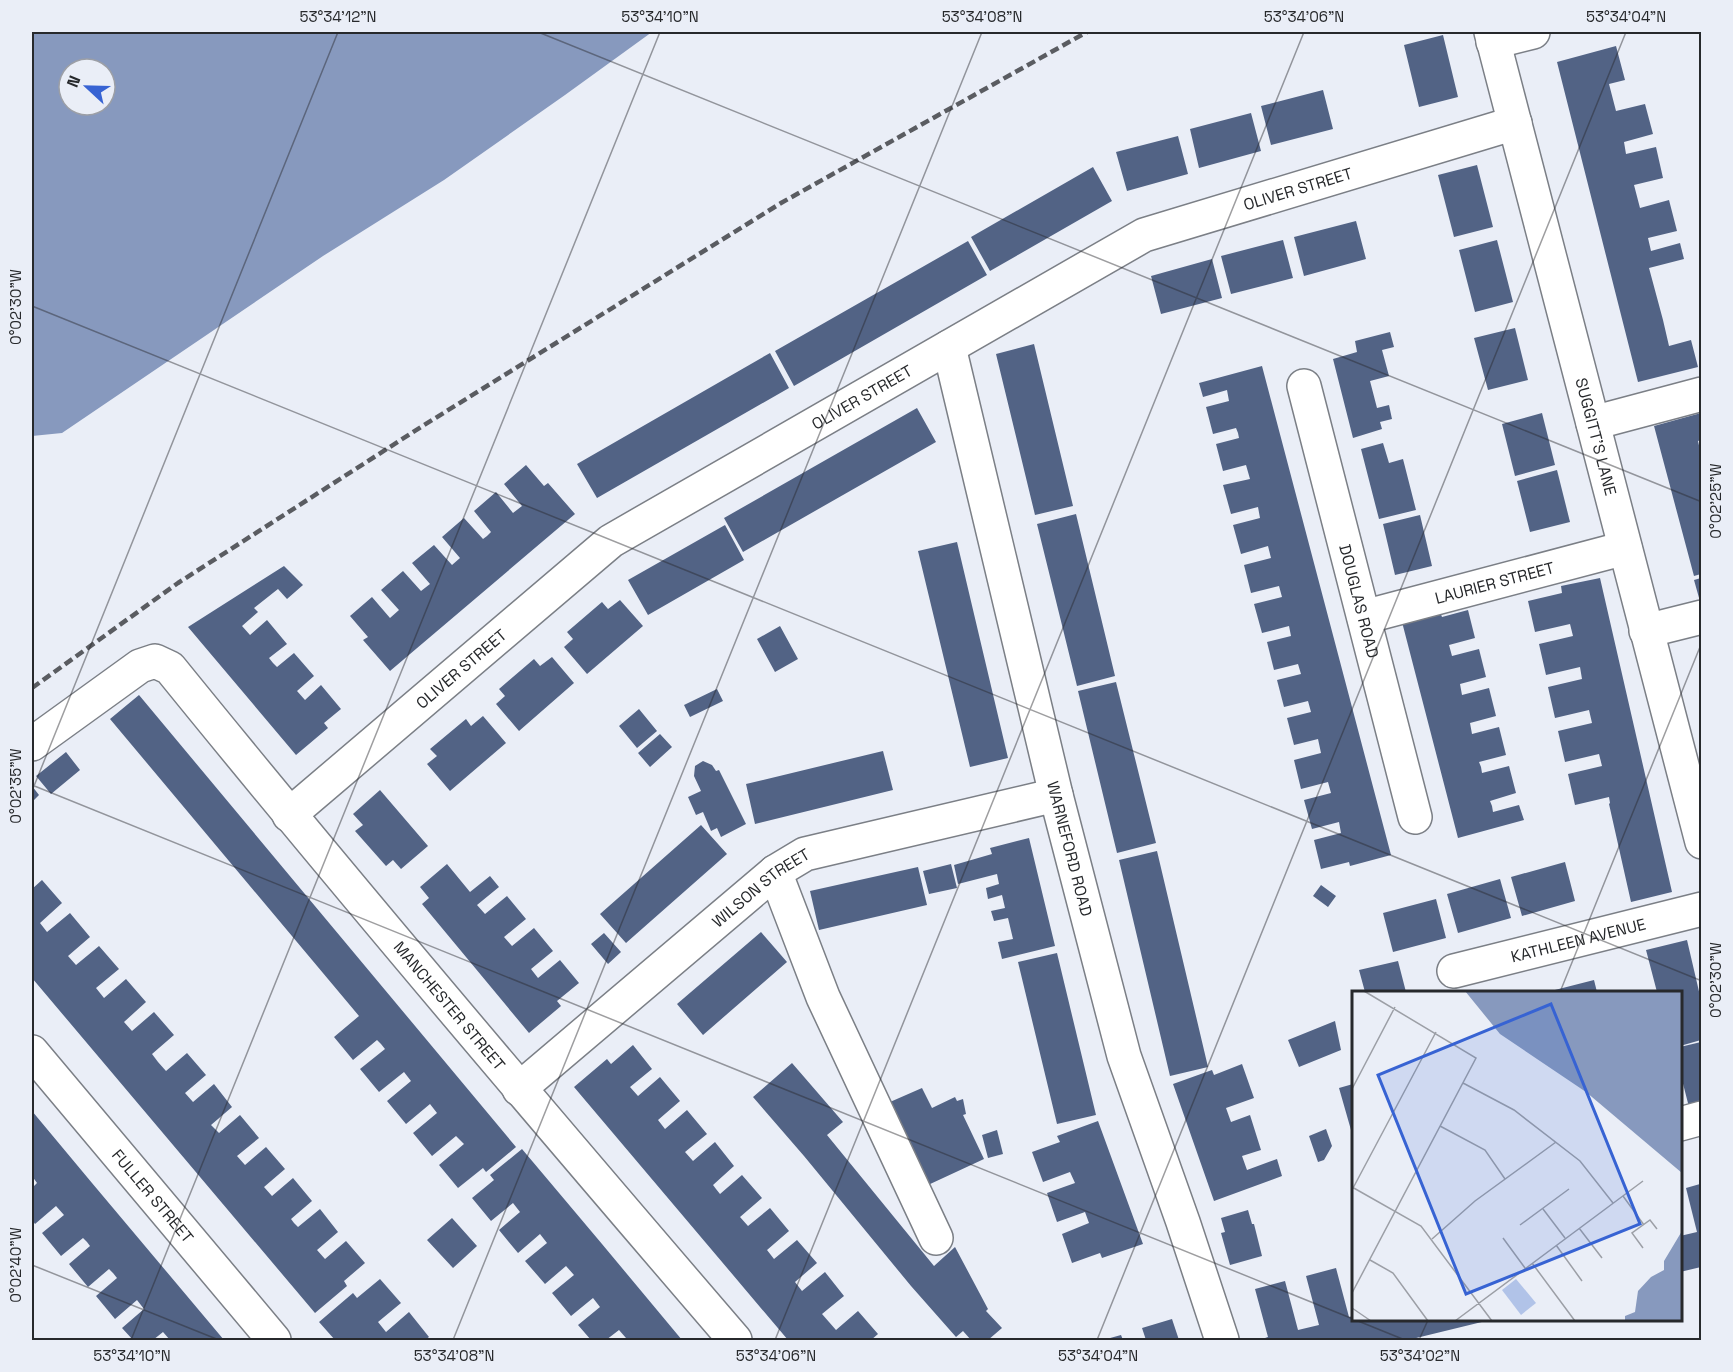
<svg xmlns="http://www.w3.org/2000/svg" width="1733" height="1372" font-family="'Space Grotesk',sans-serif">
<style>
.water{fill:#8799be;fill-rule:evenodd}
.building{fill:#526385}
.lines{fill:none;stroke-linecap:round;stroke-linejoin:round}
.minor-casing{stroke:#7b7f86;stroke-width:36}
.minor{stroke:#fff;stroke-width:33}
.rail{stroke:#5a5c61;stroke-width:4.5;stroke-dasharray:9 4.5;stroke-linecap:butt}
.ticks{fill:none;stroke:#27292c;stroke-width:1.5;stroke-opacity:0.45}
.labels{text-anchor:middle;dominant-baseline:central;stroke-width:6;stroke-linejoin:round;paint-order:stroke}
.street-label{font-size:16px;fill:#27292c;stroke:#eaeef7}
.inset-road{fill:none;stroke:#9c9fa6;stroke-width:1.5}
.view{fill:#3763d3;fill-opacity:0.15;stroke:#3763d3;stroke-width:3}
.inset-edge{fill:none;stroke:#27292c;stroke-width:3}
.neatline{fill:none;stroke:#27292c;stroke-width:2}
.ticks-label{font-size:15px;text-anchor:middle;fill:#27292c}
</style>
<rect width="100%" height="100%" fill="#eaeef7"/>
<path class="water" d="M32 32H652L565 95 444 180 323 256 62 433 32 436ZM69 69H105V105H69Z"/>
<path class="building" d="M1443 35 1458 97 1419 107 1404 45Z
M1616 46 1625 80 1609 84 1616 111 1645 104 1653 134 1624 142 1626 154 1656 147 1663 178 1634 185 1640 208 1669 200 1677 231 1648 238 1651 251 1680 243 1684 259 1649 268 1663 320 1669 346 1691 340 1698 367 1638 382 1557 62Z
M1323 90 1333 129 1271 145 1261 106Z
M1251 113 1261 151 1199 168 1190 129Z
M1178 136 1188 174 1127 191 1116 152Z
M1477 165 1493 227 1454 237 1438 175Z
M1093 167 1112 201 990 271 971 237Z
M1356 221 1366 259 1304 276 1294 237Z
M1283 240 1293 278 1231 294 1221 256Z
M1497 240 1513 302 1475 312 1459 250Z
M968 241 987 275 794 386 775 351Z
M1212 259 1222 298 1161 314 1151 276Z
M1515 328 1528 380 1488 390 1474 338Z
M1390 332 1394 347 1382 350 1389 376 1370 381 1377 408 1389 405 1392 419 1380 422 1382 429 1353 438 1333 359 1357 352 1355 341Z
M1034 344 1073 506 1035 515 996 354Z
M770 353 789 388 597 498 577 464Z
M1262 366 1391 855 1350 866 1349 862 1321 869 1314 840 1341 833 1339 822 1312 829 1304 800 1331 793 1328 782 1301 789 1294 760 1321 753 1318 739 1294 745 1287 718 1311 712 1308 701 1284 707 1277 680 1301 674 1298 664 1274 670 1267 642 1291 636 1289 626 1262 633 1254 604 1282 597 1279 586 1251 593 1244 565 1271 558 1268 546 1241 554 1233 525 1260 518 1258 507 1231 514 1223 485 1250 479 1246 465 1223 471 1216 444 1239 438 1238 433 1236 428 1213 434 1206 407 1229 401 1227 390 1203 397 1199 383Z
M917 408 936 442 743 552 724 518Z
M1542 413 1555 465 1515 476 1502 424Z
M1701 413V440L1698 441 1701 454V574L1694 576 1654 426Z
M1383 443 1389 463 1403 459 1416 510 1379 519 1361 449Z
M526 465 544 486 548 483 575 514 390 671 363 640 368 637 350 616 372 597 390 618 399 610 381 590 403 571 421 591 430 584 412 563 434 545 452 565 460 558 442 537 464 518 483 539 487 536 491 532 474 511 496 492 513 513 522 506 504 484Z
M1557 470 1570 522 1530 532 1517 481Z
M1076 514 1115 676 1077 686 1037 524Z
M1420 515 1432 566 1395 575 1383 524Z
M725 525 744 560 648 615 628 580Z
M957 542 1008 758 970 767 918 551Z
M284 566 303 585 287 599 278 589 254 608 258 612 242 626 250 635 267 620 287 644 269 658 273 663 277 667 294 653 314 676 297 691 305 700 321 685 341 709 324 723 328 728 296 755 188 627Z
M1600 578 1672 892 1631 902 1609 804 1610 803 1609 797 1575 805 1568 774 1602 766 1599 754 1565 762 1558 731 1592 723 1589 710 1555 718 1548 687 1582 679 1580 667 1546 675 1539 644 1573 636 1570 624 1535 632 1528 601 1562 593 1561 586Z
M1701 578V605L1694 580Z
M620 600 643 626 587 674 564 647 573 639 567 632 602 602 608 609Z
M1468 610 1475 638 1449 645 1452 656 1479 649 1486 677 1460 684 1462 695 1489 688 1496 716 1470 723 1472 734 1499 727 1506 755 1479 762 1481 767 1482 773 1509 766 1516 793 1490 801 1492 806 1493 812 1519 805 1524 820 1458 838 1402 622 1440 612 1442 617Z
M780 626 798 659 775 672 757 639Z
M552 657 574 683 519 731 496 704 505 696 499 689 534 659 540 666Z
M1116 682 1156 843 1117 853 1078 691Z
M717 689 723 701 690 717 684 705Z
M139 695 516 1147 486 1172 483 1168 458 1188 439 1165 464 1144 456 1136 432 1156 413 1133 437 1113 430 1104 406 1124 387 1101 411 1081 404 1072 379 1092 360 1069 385 1049 381 1044 377 1040 353 1060 334 1037 359 1016 110 719Z
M639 709 657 731 637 748 619 726Z
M483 716 506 743 450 791 427 764 437 756 430 749 466 719 471 726Z
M660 734 672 747 650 767 638 753Z
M883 751 893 790 755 824 746 784Z
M66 752 80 770 51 794 36 776Z
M703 761 712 765 716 771 719 770 746 824 721 837 717 828 711 831 703 812 696 815 688 797 701 791 694 776 695 766Z
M32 786 39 795 32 802Z
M380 790 428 846 401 869 393 860 386 866 355 831 363 825 353 814Z
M701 825 727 854 626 943 600 914Z
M1029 838 1055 946 1002 959 998 942 1013 939 1008 918 994 921 991 911 1005 908 1002 895 988 899 986 888 999 884 997 874 958 884 954 865 992 854 990 848Z
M1157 851 1208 1067 1170 1076 1119 860Z
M1565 862 1575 901 1522 916 1511 877Z
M447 864 470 892 490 876 499 887 477 905 485 914 507 896 526 919 504 937 512 946 534 928 553 951 531 969 538 978 560 960 579 983 557 1001 561 1006 529 1033 422 904 429 898 420 887Z
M951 864 957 888 929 894 923 871Z
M918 867 927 905 819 930 810 891Z
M1500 879 1511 918 1458 933 1447 894Z
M42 880 62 903 40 923 47 932 70 913 90 937 68 956 76 965 99 946 119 969 96 988 104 998 126 979 146 1002 124 1022 132 1031 154 1012 174 1035 152 1054 158 1062 166 1071 187 1053 206 1075 185 1093 193 1102 214 1084 232 1107 211 1125 219 1133 240 1115 259 1138 237 1156 245 1165 266 1147 285 1169 264 1187 272 1196 293 1178 312 1201 291 1219 294 1223 298 1227 320 1209 338 1232 317 1250 325 1259 346 1241 365 1263 344 1281 347 1286 315 1313 32 978V889Z
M1321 885 1336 896 1328 907 1313 896Z
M1436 899 1446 938 1393 952 1383 913Z
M761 932 787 962 703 1035 677 1004Z
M604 933 621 952 608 964 591 944Z
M1687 940 1701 1000V1040L1680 1046V992H1657L1646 950Z
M1057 953 1096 1115 1057 1124 1018 962Z
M1398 961 1406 992H1365L1359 970Z
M1594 980 1597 992H1547Z
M1335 1021 1341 1050 1299 1067 1288 1040Z
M1701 1042V1108L1690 1111 1680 1072V1047Z
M633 1045 652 1069 630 1087 638 1096 660 1077 680 1101 658 1120 665 1129 687 1110 707 1134 685 1152 693 1161 715 1142 734 1166 713 1185 716 1189 720 1194 742 1175 762 1198 740 1217 748 1226 770 1208 789 1231 767 1250 774 1259 797 1240 817 1263 795 1282 802 1291 825 1272 844 1296 822 1314 836 1330 858 1311 878 1334 871 1340H788L574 1087 607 1059 611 1064Z
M792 1063 843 1122 827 1135 934 1266 955 1247 988 1309 986 1311 1002 1328 988 1340H971L963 1331 956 1337 911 1286 804 1156 753 1097Z
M1242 1064 1254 1098 1226 1108 1231 1122 1250 1115 1261 1150 1242 1156 1247 1170 1277 1159 1282 1176 1214 1201 1173 1084 1212 1070 1214 1075Z
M1353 1084V1129L1351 1130 1339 1088Z
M922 1088 932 1108 955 1097 957 1101 963 1099 966 1114 963 1115 984 1159 928 1185 890 1102Z
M32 1111 92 1183 224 1340H170L163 1332 153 1340H133L122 1328 144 1309 137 1300 115 1319 96 1296 117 1278 113 1273 109 1269 88 1287 69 1264 90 1246 87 1242 83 1238 61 1256 42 1233 64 1215 56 1206 35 1224 32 1220V1188L37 1183 32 1176Z
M1098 1121 1143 1244 1102 1258 1100 1253 1072 1263 1062 1234 1089 1223 1085 1212 1057 1222 1047 1193 1075 1183 1070 1172 1043 1182 1032 1152 1060 1142 1057 1136Z
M1326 1129 1332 1146 1324 1160 1318 1162 1309 1136Z
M997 1130 1003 1154 988 1158 982 1135Z
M522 1149 602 1244 682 1340H624L626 1338 619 1330 606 1340H591L578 1325 600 1307 593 1298 571 1316 552 1293 574 1275 566 1266 545 1284 525 1261 547 1243 540 1234 518 1253 508 1241 499 1230 520 1212 513 1203 491 1221 472 1198 494 1180 490 1175Z
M1700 1184 1701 1267 1680 1272V1236L1697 1232 1686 1188Z
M1248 1210 1252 1224H1254L1262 1256 1230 1265 1221 1233 1225 1232 1221 1218Z
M452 1218 477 1246 453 1268 427 1240Z
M1336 1268 1349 1317 1353 1316V1320H1490L1408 1340H1259L1268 1337 1255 1289 1285 1281 1298 1330 1319 1325 1306 1276Z
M380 1279 401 1303 378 1322 386 1332 409 1312 429 1337 425 1340H335L319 1322 353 1293 357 1298Z
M1172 1319 1179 1340H1146L1142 1328Z
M1121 1335 1123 1340H1103Z"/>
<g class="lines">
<g class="minor-casing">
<g id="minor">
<path id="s1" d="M1491 32 1702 842"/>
<path d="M1493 42 1533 32"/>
<path id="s2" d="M949 347 1056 795 1124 1056 1183 1222 1222 1340"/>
<path id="s3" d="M1304 386 1415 817"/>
<path d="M1593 423 1702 394"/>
<path id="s4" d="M1364 617 1625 548"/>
<path d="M1646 631 1702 617"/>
<path id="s5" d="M32 744 140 666 155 661 170 668C354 895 544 1118 735 1340"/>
<path id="s6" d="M289 815 611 541 1144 235 1515 123"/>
<path d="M775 872 823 997 936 1238"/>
<path id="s7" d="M1454 971 1702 909"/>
<path id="s8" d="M32 1052 274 1340"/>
<path id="s9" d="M519 1089 775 872 805 854 1056 795"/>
<path d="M1680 1124 1702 1118"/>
</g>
</g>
<use href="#minor" class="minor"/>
<path class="rail" d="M32 688 178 583 421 427 781 203 1087 32"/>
</g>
<path class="ticks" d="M538 32 1702 502M32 306 1702 981M32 785 1405 1340M32 791 338 32M1560 992 1702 642M32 1265 219 1340M131 1340 660 32M453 1340 982 32M775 1340 1304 32M1097 1340 1626 32M1419 1340 1428 1320"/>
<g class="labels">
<g class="street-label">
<text stroke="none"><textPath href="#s6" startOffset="1198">OLIVER STREET</textPath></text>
<text stroke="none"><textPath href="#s6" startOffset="712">OLIVER STREET</textPath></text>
<text stroke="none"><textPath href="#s1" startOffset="418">SUGGITT'S LANE</textPath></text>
<text stroke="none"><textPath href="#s4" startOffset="135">LAURIER STREET</textPath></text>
<text stroke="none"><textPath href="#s3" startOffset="222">DOUGLAS ROAD</textPath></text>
<text stroke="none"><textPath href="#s6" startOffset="226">OLIVER STREET</textPath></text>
<text stroke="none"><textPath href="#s2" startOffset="516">WARNEFORD ROAD</textPath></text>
<text stroke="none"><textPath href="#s9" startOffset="315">WILSON STREET</textPath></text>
<text stroke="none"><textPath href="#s7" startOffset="128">KATHLEEN AVENUE</textPath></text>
<text stroke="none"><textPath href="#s5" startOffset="604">MANCHESTER STREET</textPath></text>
<text stroke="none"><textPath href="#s8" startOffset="188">FULLER STREET</textPath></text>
</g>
</g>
<g transform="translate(1352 991)">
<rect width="330" height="330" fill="#eaeef7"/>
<path d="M164 288 184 312 169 324 150 299Z" fill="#b1c3e8"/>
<path d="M113 0H330V182L234 101 148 43ZM330 240V330H273V325L283 321 286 300 299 286 312 279V270Z" fill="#8799be"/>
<path class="inset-road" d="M111 92 162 119 228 170 261 212M0 98 43 16M88 135 133 159 153 188M0 196 69 235 140 330M0 199 84 41M271 205 292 234M191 218 213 247M168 234 217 198M227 237 250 267M151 247 173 277M80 248 123 210 204 151M204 254 230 290M291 257 280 242 298 229 305 238M18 269 41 282 76 330M180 272 223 330M0 302 124 67 12 0M0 317 19 330M103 330 291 190"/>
<path class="view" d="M199 13 288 233 114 303 26 84Z"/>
<rect width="330" height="330" class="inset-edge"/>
</g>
<rect width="1733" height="1372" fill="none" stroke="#eaeef7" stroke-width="66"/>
<g transform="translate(87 87) rotate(292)"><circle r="28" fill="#eaeef7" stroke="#9c9fa6" stroke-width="1.5"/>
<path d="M0-4.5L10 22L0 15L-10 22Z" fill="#3763d3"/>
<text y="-9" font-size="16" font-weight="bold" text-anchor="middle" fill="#27292c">N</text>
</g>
<rect x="33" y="33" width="1667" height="1306" class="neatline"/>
<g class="ticks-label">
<text x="338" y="22">53°34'12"N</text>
<text x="660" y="22">53°34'10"N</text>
<text x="982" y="22">53°34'08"N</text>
<text x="1304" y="22">53°34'06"N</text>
<text x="1626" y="22">53°34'04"N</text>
<text transform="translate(16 307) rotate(-90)" y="5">0°02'30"W</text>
<text transform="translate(1716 501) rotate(-90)" y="5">0°02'25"W</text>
<text transform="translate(16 786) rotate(-90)" y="5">0°02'35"W</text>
<text transform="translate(1716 980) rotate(-90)" y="5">0°02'30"W</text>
<text transform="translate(16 1265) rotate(-90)" y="5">0°02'40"W</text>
<text x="132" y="1361">53°34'10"N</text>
<text x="454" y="1361">53°34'08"N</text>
<text x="776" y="1361">53°34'06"N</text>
<text x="1098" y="1361">53°34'04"N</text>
<text x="1420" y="1361">53°34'02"N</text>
</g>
</svg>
